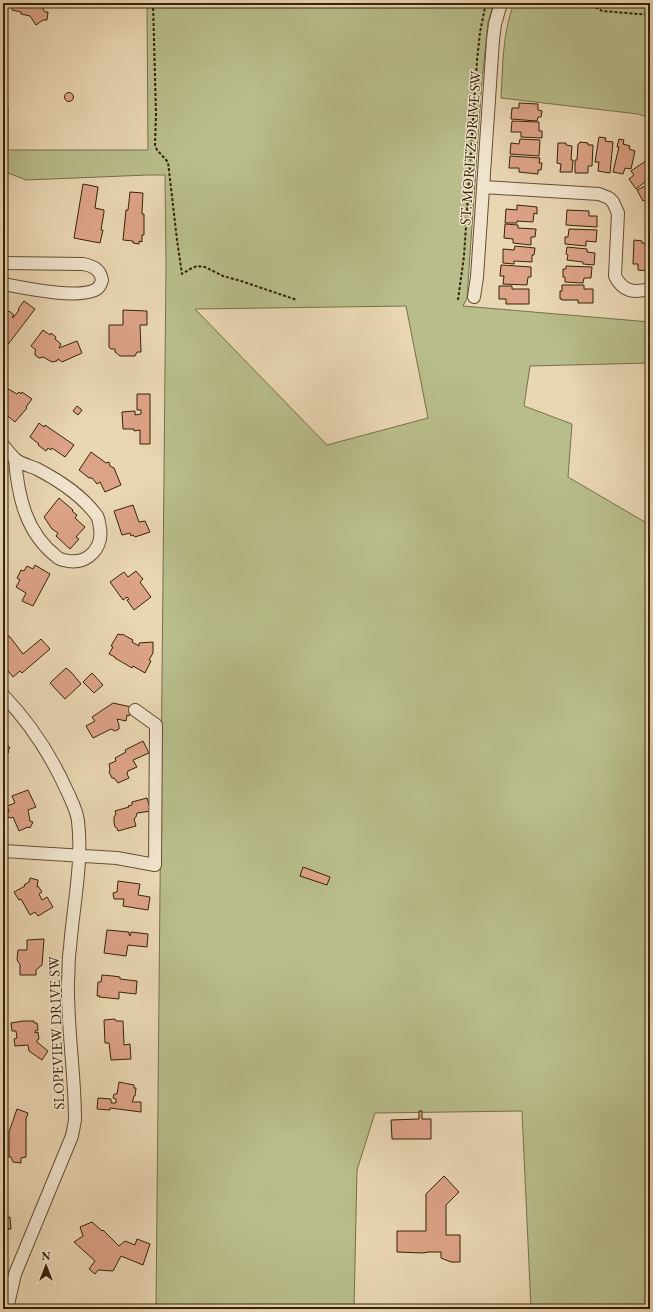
<svg xmlns="http://www.w3.org/2000/svg" width="653" height="1312" font-family="'EB Garamond',serif">
<style>
.green{fill:#b8bd8b;stroke:#787049;fill-rule:evenodd}
.building{fill:#dda388;stroke:#372307}
.lines{fill:none;stroke-linecap:round;stroke-linejoin:round}
.minor-casing{stroke:#645032;stroke-width:14}
.path{stroke:#372307;stroke-width:2;stroke-dasharray:3 2;stroke-linecap:butt}
.minor{stroke:#f1e4ce;stroke-width:12}
.labels{text-anchor:middle;dominant-baseline:central;stroke-width:3;stroke-linejoin:round;paint-order:stroke}
.street-label{font-size:15px;fill:#372307;stroke:#f1e4ce}
</style>
<rect width="100%" height="100%" fill="#e9d6b3"/>
<filter id="stains"><feTurbulence type="fractalNoise" baseFrequency=".005" numOctaves="4"/><feColorMatrix values="0 0 0 0 .2 0 0 0 0 .09 0 0 0 0 .02 0 0 0 .5 -.17"/></filter>
<radialGradient id="worn" r=".72"><stop offset=".6" stop-color="#630" stop-opacity="0"/><stop offset="1" stop-color="#630" stop-opacity=".3"/></radialGradient>
<path class="green" d="M147 3H494L488 22 482 81 467 298 463 306 650 322V363L530 366 524 406 572 424 568 477 650 525V1309H531L522 1111 375 1113 357 1170 354 1309H156L166 264 165 175H148L26 180 3 171V107H8V150H148ZM406 306 428 418 327 445 195 309Z
M514 3H650V118L638 114 501 98C503 66 502 34 514 3Z"/>
<path class="building" d="M13 3H35V4L43 6V9L45 12H48L47 20H43L36 25 30 16 21 14V12L12 10Z
M64.5 97a4.5 4.5 0 1 1 9 0a4.5 4.5 0 1 1-9 0Z
M519 103 538 104V110L542 111 541 117H538L537 121 511 119 512 108H519Z
M512 121 539 122V131H542V138L521 137V132H511Z
M599 137 606 138 605 141 613 142 610 173 598 171 599 162H595Z
M520 139 540 140 539 156 510 154 511 143 519 144Z
M619 139 624 140 623 144 630 146 629 149 635 151 631 169 625 168 623 174 613 172 619 147H617Z
M580 142 588 143V145H593L592 166H588V173H575V160H577L578 144H579Z
M558 143H566V145L572 146 571 160H573L572 172H560L561 164 557 163Z
M510 156 540 158 539 163H542L541 170H538V174L519 172V168H509Z
M650 158V178L636 189 629 179 634 175 631 171Z
M83 184 98 187 95 208 104 210V212L101 230H103L100 243 74 238Z
M649 184 650 198 643 201 637 190Z
M130 192 143 193 142 211V214H144V235H142V242L139 241V244L133 243V241L123 240 126 210H128Z
M517 205 537 207V214L534 213 533 222 517 221V223H505L506 209 517 210Z
M3 210 7 212 4 223 6 224 4 230H3Z
M567 210 589 211V216H597V227L566 225Z
M505 224 518 225V228L536 229 535 237H531V245L513 243V239L504 238Z
M569 229 597 230 596 242 586 241V246L565 244V237H568Z
M634 240 642 241V243L649 244V271L638 270V264H633Z
M515 246 535 248 534 255H532V262L514 261V264L503 263V249L514 250Z
M567 247 587 249V252L595 253 594 265 583 264V262L567 260 568 255 566 254Z
M501 265 531 267V277H528L527 285 503 284 504 276H500Z
M566 266 592 267 591 278H584L583 283 565 282V277H563V269H566Z
M562 285H584V289H593V303H578V300H562V299H560V291H562Z
M499 286H512V289H529V304H506V299H499Z
M24 301 35 309 3 351V310L7 313 9 311 14 315 12 317 13 318 19 310 18 309Z
M123 310 147 311V325H140L141 352H137L135 356H120L115 352V349H111L109 347V325H123Z
M43 330 50 335 51 333 56 337 55 339 61 344 59 348 77 341 82 353 62 362 58 359 57 361 52 362 43 357 39 358 35 355V351L36 350 31 346Z
M3 386 17 394 19 392 21 394 22 392 32 399 26 407 27 408 15 422 3 412 5 410 3 409Z
M137 394H150V444H140V430L134 431V429H123L122 412 135 411V415L141 414V410H137Z
M77 406 82 410 78 415 73 411Z
M39 423 44 427 45 425 74 445 65 457 52 448 51 450 48 448 46 451 38 445 39 444 30 437Z
M91 452 106 463 109 462 110 466 114 468 121 485 105 492 100 482 97 484 92 478H89L79 470Z
M59 498 73 510 72 511 77 515 75 518 85 527 76 537 79 539 70 549 56 536 58 533 52 529 44 517Z
M133 505 139 522 145 521 150 532 135 537 133 535 131 536 130 533 122 535 114 511Z
M35 565 50 574 33 606 22 601 26 593 16 587 20 580 17 578 21 570 24 571 27 566 33 569Z
M136 571 143 579 140 582 151 597 134 610 127 600 129 599 127 597 123 600 110 582 124 572 128 577Z
M3 632 10 637 23 654 41 639 50 649 22 673 20 671 13 677 4 666Z
M118 634 121 635 122 634 133 640 132 642 139 646V643L153 642V653L149 660 151 661 145 673 133 666 132 668 115 658V657L109 654 113 647 111 646Z
M66 668 71 672 81 684 65 699 50 683Z
M92 673 103 685 94 693 83 682Z
M113 703 131 707 129 716 127 715 126 721 117 719 119 725V729L115 731 111 729 93 738 86 726 95 721 92 717Z
M4 740 10 748 8 750 9 752 3 757V741Z
M143 741 149 753 133 760 137 767 128 771 127 774 129 778 118 783 114 778H112L109 772 110 770 109 764 116 761 115 758 126 752 125 750Z
M28 790 36 807 28 810 30 821 33 822 30 828 28 827 19 831 13 817 11 818 8 817 7 814 9 811 7 806 15 803 12 796Z
M147 798 151 811 137 813 136 817 134 819 136 826 118 831 117 828 115 827 114 822V817L116 814 115 811 129 807 128 806 132 805V802Z
M303 867 330 877 327 885 300 876Z
M30 878 38 880 37 887 38 886 42 892 39 894 42 900 47 897 53 907 38 916 35 912 30 915 21 899 19 900 14 892 25 886 24 885 29 882Z
M118 881 140 884 138 895 150 897 148 910 123 906 124 899H114L113 893 117 892Z
M107 930 129 932V935L130 936 131 932 148 934 147 947 128 945 126 956 104 953Z
M44 939 42 965 36 970V975H20V964L18 962 17 959 18 950H27V940Z
M102 975 113 976 120 977V979L137 981 136 994 119 992V999L99 997 100 996H97L98 982H101Z
M115 1019 116 1021H123L124 1045 130 1044 131 1059 111 1060 109 1043H105L104 1020Z
M23 1021H34V1023H37L38 1030 35 1031V1033L38 1032 39 1039 37 1040V1042L48 1051 42 1060 29 1051 28 1045 15 1046 14 1039 17 1038 16 1031H12L11 1023Z
M119 1082 134 1085V1088H136L135 1096H134L133 1100 132 1102H141V1112L110 1108V1110L97 1109 98 1098 111 1099V1103H116V1099L113 1098 114 1094H117Z
M17 1109 28 1113 26 1119V1157L21 1158V1163L13 1162 11 1157H9V1132Z
M419 1111H422V1119H431V1139H392L391 1120 419 1119Z
M444 1176 459 1192 446 1205V1235H460V1262H451L441 1258V1252H428L423 1253 397 1252V1231H426V1194Z
M10 1217 11 1229H3V1218Z
M92 1222 102 1231 103 1230 119 1246 125 1241 135 1245 137 1239 150 1244 143 1265 121 1256 113 1271 98 1270 95 1274 89 1269 95 1261 74 1242 83 1236 80 1227Z"/>
<g class="lines">
<g class="minor-casing">
<path id="minor" d="M483 187 599 194 609 198 613 202 618 213 615 276C623 292 634 293 650 289
M3 263 83 264C93 266 100 269 102 280 101 284 99 288 95 290 76 299 25 288 3 284
M474 297 477 277 493 40 495 24 501 3
M3 445C7 450 11 455 15 459 21 464 30 466 37 469 60 481 82 495 97 516 99 519 99 523 100 528 103 547 89 564 68 561 64 560 60 560 57 557 26 533 18 497 15 459
M3 695C30 723 52 757 68 793 72 802 77 811 78 821 83 863 73 906 70 948 68 959 69 970 68 981 67 1027 75 1074 75 1120L72 1136 15 1274 7 1309
M3 851 117 858 155 865 156 725 135 710"/>
</g>
<path class="path" d="M153 3 156 114 155 145 157 150 168 162 177 240 182 274 190 269 197 266 205 267 223 276 241 281 297 300
M593 3 595 7 602 11 650 15
M458 300 464 256 477 61 480 32 486 3"/>
<use href="#minor" class="minor"/>
</g>
<g class="labels">
<g class="street-label">
<text transform="translate(470 148) rotate(-86)">ST. MORITZ DRIVE SW</text>
<text transform="translate(56 1033) rotate(-92)">SLOPEVIEW DRIVE SW</text>
</g>
</g>
<rect width="653" height="1312" fill="none" stroke="#e9d6b3" stroke-width="16"/>
<rect x="4" y="4" width="645" height="1304" fill="none" stroke="#372307" stroke-width="2"/>
<rect x="8" y="8" width="637" height="1296" fill="none" stroke="#372307"/>
<g transform="translate(46 1266)" stroke="#f1e4ce" stroke-width="3" paint-order="stroke">
<path d="M0-3L7 15L0 10L-7 15Z" fill="#372307"/>
<text y="-6" font-size="11" font-weight="bold" text-anchor="middle" fill="#372307">N</text>
</g>
<rect width="100%" height="100%" filter="url(#stains)"/>
<rect width="100%" height="100%" fill="url(#worn)"/>
</svg>
